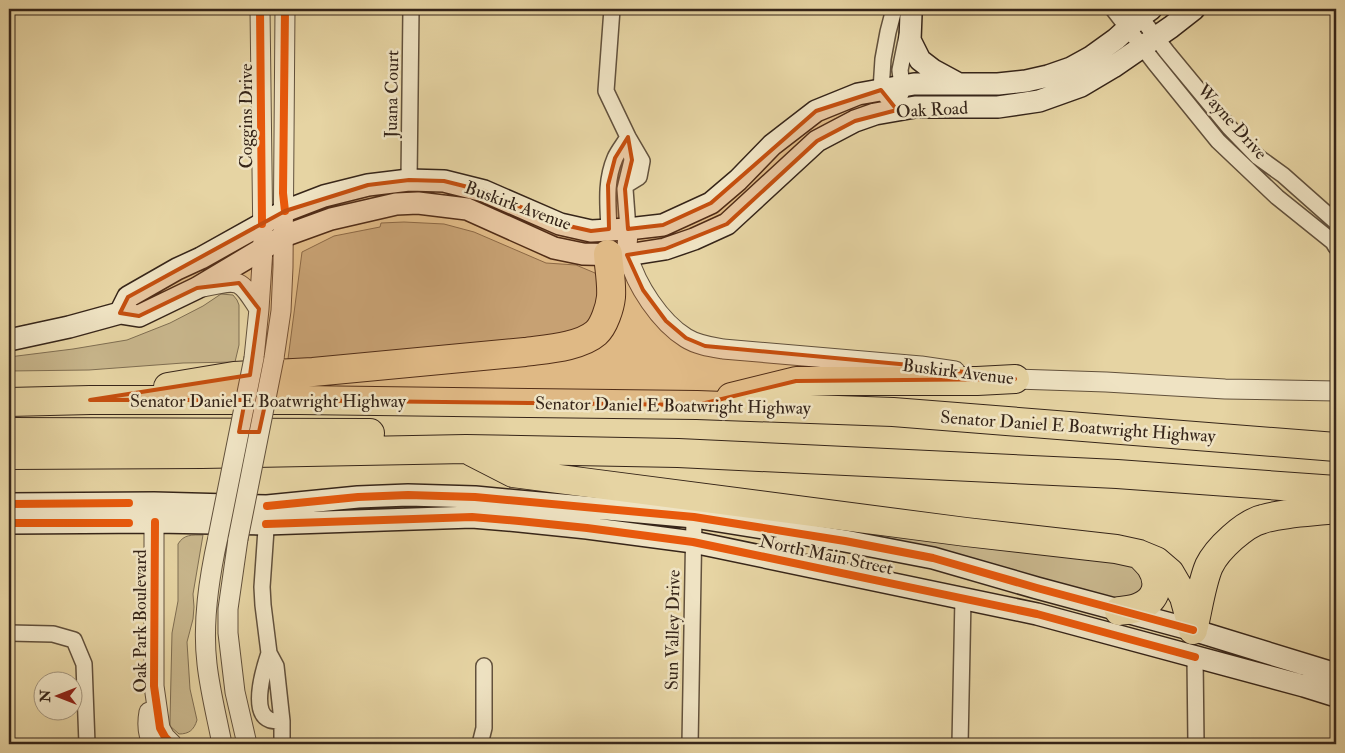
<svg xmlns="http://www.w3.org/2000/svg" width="1345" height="753" font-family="'IM FELL Double Pica',serif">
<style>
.green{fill:#c8b68c;stroke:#7f6e52}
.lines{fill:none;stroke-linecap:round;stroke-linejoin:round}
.minor-casing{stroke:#62513c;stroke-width:18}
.tertiary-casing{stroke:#62513c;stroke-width:21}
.secondary-casing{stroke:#362519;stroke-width:24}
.motorway-casing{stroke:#362519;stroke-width:30}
.minor{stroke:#efe3c3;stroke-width:15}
.tertiary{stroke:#efe3c3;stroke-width:19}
.secondary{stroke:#efe3c3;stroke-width:21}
.motorway{stroke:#e6d4a3;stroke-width:28}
.tertiary-bridge-casing{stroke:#62513c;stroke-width:21;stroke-linecap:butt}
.tertiary-bridge{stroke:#efe3c3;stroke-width:19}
.cycleway-casing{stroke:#efe3c3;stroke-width:11}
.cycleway{stroke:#e8590c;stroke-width:8}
.marked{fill:#c44f0f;fill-opacity:0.2;stroke:#c44f0f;stroke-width:4;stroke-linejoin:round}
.labels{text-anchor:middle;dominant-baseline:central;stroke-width:5;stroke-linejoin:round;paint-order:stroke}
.street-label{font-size:18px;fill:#362519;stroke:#efe3c3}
</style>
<rect width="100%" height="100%" fill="#e6d4a3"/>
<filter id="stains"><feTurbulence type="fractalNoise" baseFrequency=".004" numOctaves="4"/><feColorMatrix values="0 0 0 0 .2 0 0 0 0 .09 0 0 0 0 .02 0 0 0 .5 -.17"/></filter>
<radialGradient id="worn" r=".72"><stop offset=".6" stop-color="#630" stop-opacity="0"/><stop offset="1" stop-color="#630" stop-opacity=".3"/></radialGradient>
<path class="green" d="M404 222 444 224 474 232 546 263 576 265 595 273 601 282 604 292 590 325 574 334 313 359H288L302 252 334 236 380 227 381 223Z
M221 294 233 295 237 300 239 305V345L235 362 183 363 89 370 9 371V357L73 349 127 340 170 323 203 306Z
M678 495 966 532 1152 569 1138 608Z
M203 535 193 594 194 607 193 619 187 642 190 689 197 720C194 730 189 734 179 734L170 726V720L172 633 178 601V544C184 534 192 535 203 535Z"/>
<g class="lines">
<g class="minor-casing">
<path id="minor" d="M612 9 606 91 628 137 642 161 639 177 626 185
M894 9 888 32 883 59 881 90 897 110
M1113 9 1154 62 1218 141 1277 197 1333 242 1336 247
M1135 10 1167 52 1229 127 1258 157 1283 175 1336 222
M901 94 902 87 900 70 908 31
M409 180 411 9
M609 229C608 205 605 181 615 158 618 151 624 144 628 137L632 160 625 189 628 229
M267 515 262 587 263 605 269 653 276 666 282 721V744
M9 633 53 634 74 640 84 664 87 744
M269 653C264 668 250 713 270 720 273 721 278 721 282 721
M1195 657 1196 744
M480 744 484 728V666
M690 744 694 517
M960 744 963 598"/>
</g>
<g class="tertiary-casing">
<path id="tertiary" d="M628 229C628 237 626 248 628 256 636 285 660 322 686 338 697 345 711 347 723 349L921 366 955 371
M203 287C240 279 239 278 259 309
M254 358 259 309 263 249 260 9
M274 358 281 311 283 267 285 9
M1004 378 1015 379 1106 382 1225 389 1336 391
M154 507V686L160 728 165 737 172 744
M218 537C209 578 202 622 207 664 210 691 217 718 222 744
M238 539 228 609V633L235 692 247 744
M149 712C147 723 147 734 153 744"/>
</g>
<g class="secondary-casing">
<path id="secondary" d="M911 14 910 40 920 60 933 70 957 83
M120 313 128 297 177 269 201 258 285 211 324 196 368 185 409 180 444 181 484 191 560 224 591 231 628 229 663 225 711 203 738 180 772 145 816 111 858 94 914 84H998L1026 81 1048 76 1071 68 1091 57 1116 39 1140 17 1151 9
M9 340 69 327 120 313 139 316 197 288 284 236 331 219 396 204 418 203 467 209 554 248 583 254 627 255 665 249 694 239 727 224 817 141 855 121 875 114 915 107H998L1039 101 1081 86 1113 67 1171 27 1194 9
M9 504 154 503 267 506 358 497 408 495 475 497 694 517 845 541 933 558 1037 588 1193 630 1336 674
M9 523 155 522 266 524 472 517 519 521 587 528 693 542 1037 614 1304 686 1336 696"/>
</g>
<g class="motorway-casing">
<path id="motorway" d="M168 387 234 376 313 372 525 352C546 349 580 347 596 333 604 326 610 307 611 297 612 283 609 268 608 254
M731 397 796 381H977L1015 379
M9 402 90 400H299L697 405 893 412 1336 447
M9 432 370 433
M472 452 513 473 966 532 1116 549 1139 554 1156 561 1170 573 1184 597 1193 630
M9 455 202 454 466 449 678 453 1117 474 1336 490
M1119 611C1125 610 1133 610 1139 607 1157 600 1161 583 1151 567 1148 563 1144 559 1140 555
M1194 626C1198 609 1202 582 1209 566 1217 549 1245 523 1263 519 1286 512 1312 512 1336 509"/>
</g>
<use href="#minor" class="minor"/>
<use href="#tertiary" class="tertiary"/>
<use href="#secondary" class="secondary"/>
<use href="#motorway" class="motorway"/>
<g class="tertiary-bridge-casing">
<path id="tertiary-bridge" d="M218 537 254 358
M238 539 274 358"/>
</g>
<use href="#tertiary-bridge" class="tertiary-bridge"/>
<g class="cycleway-casing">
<path id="cycleway" d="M260 9 262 224
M285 211 283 193 285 9
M9 504 129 503
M267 506 358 497 408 495 475 497 694 517 845 541 933 558 1037 588 1193 630
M155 522 154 686 160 728 165 737 172 744
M9 523H129
M266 524 472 517 519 521 587 528 693 542 1037 614 1195 657"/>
</g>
<use href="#cycleway" class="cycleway"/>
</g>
<path class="marked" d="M881 90 897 110 855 121 817 141 727 224 665 249 627 255 643 290 666 321 686 338 705 346 921 366 1015 379 796 381 697 405 266 400 259 432H239L245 400H90L250 375 259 309 239 283 197 288 139 316 120 313 128 297 285 211 368 185 409 180 444 181 484 191 560 224 591 231 609 229 608 185 615 158 628 137 632 160 625 189 628 229 663 225 711 203 816 111Z"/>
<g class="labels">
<g class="street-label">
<text transform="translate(392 94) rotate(-89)">Juana Court</text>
<text transform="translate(932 110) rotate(-3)">Oak Road</text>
<text transform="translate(246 116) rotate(-90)">Coggins Drive</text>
<text transform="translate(1232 122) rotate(48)">Wayne Drive</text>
<text transform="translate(518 206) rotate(20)">Buskirk Avenue</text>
<text transform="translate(958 372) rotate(7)">Buskirk Avenue</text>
<text x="268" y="401">Senator Daniel E Boatwright Highway</text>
<text transform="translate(673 406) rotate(1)">Senator Daniel E Boatwright Highway</text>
<text transform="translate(1078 427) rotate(4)">Senator Daniel E Boatwright Highway</text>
<text transform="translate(826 555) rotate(12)">North Main Street</text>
<text transform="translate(140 621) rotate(-90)">Oak Park Boulevard</text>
<text transform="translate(673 630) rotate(-89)">Sun Valley Drive</text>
</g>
</g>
<rect width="1345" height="753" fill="none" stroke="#e6d4a3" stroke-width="30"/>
<rect x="10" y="10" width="1325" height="733" fill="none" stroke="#362519" stroke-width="2.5"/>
<rect x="15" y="15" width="1315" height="723" fill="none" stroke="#362519"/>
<g transform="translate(58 696) rotate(270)"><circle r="24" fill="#efe3c3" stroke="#a5977f"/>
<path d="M0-4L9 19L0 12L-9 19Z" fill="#8f2418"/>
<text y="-8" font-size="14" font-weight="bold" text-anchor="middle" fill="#362519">N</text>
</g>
<rect width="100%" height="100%" filter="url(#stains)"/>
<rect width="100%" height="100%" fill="url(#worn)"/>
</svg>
